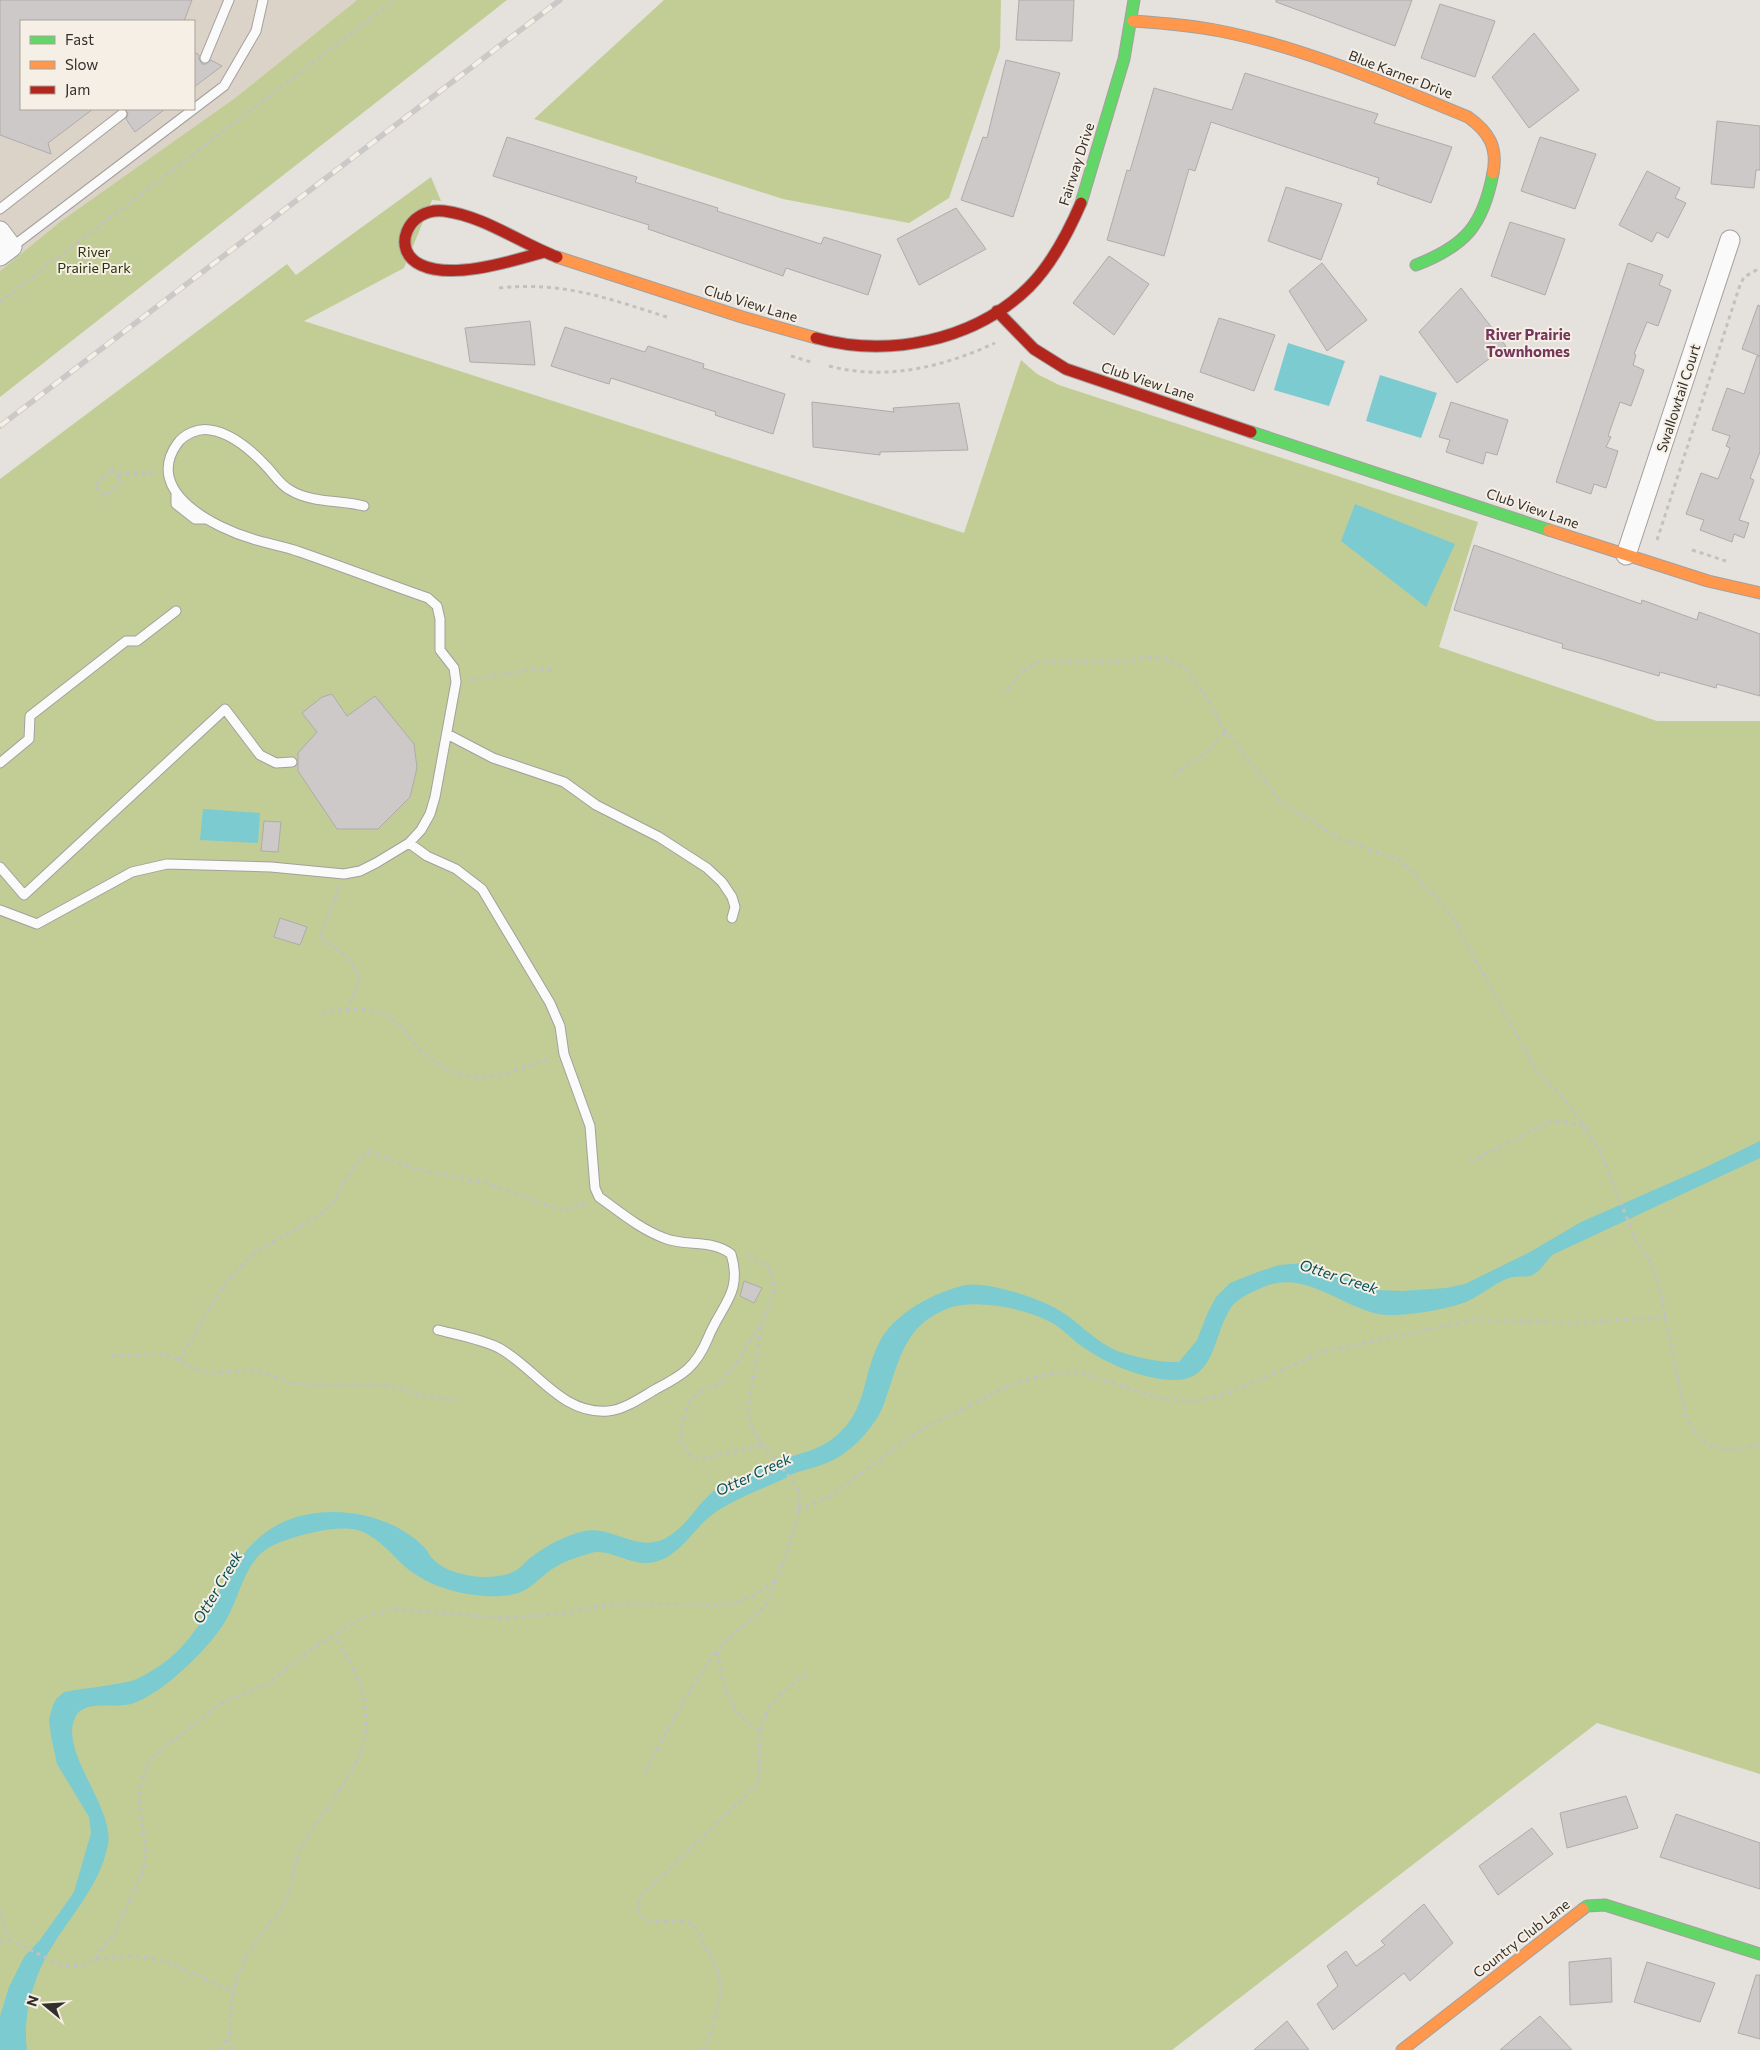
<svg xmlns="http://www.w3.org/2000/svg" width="1760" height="2050" font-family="Commissioner,sans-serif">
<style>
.built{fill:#dcd3c8;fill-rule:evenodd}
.green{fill:#c2cd96}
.water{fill:#7bcbd0}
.building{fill:#cdc9c8;stroke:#afabaa}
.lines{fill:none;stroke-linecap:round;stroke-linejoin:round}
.lane-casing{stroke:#a3a09d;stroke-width:11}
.street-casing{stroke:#a3a09d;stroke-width:21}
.fast-casing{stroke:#a3a09d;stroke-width:13}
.slow-casing{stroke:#a3a09d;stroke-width:13}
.jam-casing{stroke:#a3a09d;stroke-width:13}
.path{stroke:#c3c1c0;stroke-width:3;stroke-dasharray:4 4;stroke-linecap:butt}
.lane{stroke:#fbfafa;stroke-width:9}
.street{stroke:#fbfafa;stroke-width:19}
.fast{stroke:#63d668;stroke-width:11}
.slow{stroke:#ff974d;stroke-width:11}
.jam{stroke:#b3261e;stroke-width:11}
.rail-casing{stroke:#cbc9c8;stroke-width:5.5}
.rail{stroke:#f6efe5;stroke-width:4;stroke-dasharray:11;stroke-linecap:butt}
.labels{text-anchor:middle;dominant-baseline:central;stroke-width:4;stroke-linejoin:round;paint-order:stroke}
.street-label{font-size:14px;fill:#33302c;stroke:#f6efe5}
.park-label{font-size:14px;fill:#2b3409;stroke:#f6efe5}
.neighbourhood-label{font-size:15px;font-weight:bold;fill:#74365b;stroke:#f6efe5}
.water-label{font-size:15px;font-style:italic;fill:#074f54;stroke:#f6efe5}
</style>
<rect width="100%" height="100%" fill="#e5e1dc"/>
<path class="built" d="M0 0H357L235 98 61 221 0 271ZM21 21H194V109H21Z"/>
<path class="green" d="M357 0H507L0 397V271L61 221 235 98Z
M664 0H1001L1000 48 949 198 909 223 783 199 534 119Z
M431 177 441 201 432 200 404 268 304 321 964 533 1021 360 1037 374 1059 385 1478 522 1439 647 1657 721H1760V1774L1597 1723 1172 2050H0V479L287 264 296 275Z"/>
<path class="water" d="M1288 343 1345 361 1329 406 1274 390Z
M1380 375 1437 393 1421 438 1366 421Z
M1355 504 1455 544 1426 607 1341 541Z
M203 809 260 813 258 843 200 840Z
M1760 1141V1158L1552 1255C1547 1261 1542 1268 1536 1273 1528 1279 1521 1275 1513 1277 1497 1280 1479 1298 1463 1303 1444 1310 1397 1318 1378 1314 1341 1306 1305 1271 1266 1286 1256 1290 1240 1297 1233 1305 1212 1332 1218 1381 1173 1380 1140 1379 1102 1362 1076 1342 1069 1336 1062 1329 1054 1324 1030 1309 976 1298 949 1308 907 1324 901 1354 888 1392 885 1400 883 1408 879 1415 866 1436 848 1455 824 1464 810 1470 796 1470 784 1479 760 1490 734 1499 713 1514 694 1528 681 1554 658 1561 631 1570 610 1545 588 1554 578 1557 568 1560 559 1565 536 1577 533 1594 502 1596 471 1598 434 1589 409 1570 394 1558 382 1540 363 1532 343 1522 293 1536 274 1545 244 1558 241 1595 226 1620 213 1643 180 1675 158 1690 150 1695 139 1702 131 1704 114 1709 83 1699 75 1718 59 1752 115 1808 108 1845 100 1884 73 1913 53 1945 34 1975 22 2015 27 2050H0V2016L9 1987 24 1957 40 1940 74 1892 91 1833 89 1817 57 1764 51 1736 49 1720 52 1708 56 1699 64 1692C86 1688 110 1686 131 1681 141 1678 153 1670 161 1665 224 1622 223 1529 310 1514 349 1507 395 1518 424 1547 427 1550 429 1555 432 1558 443 1571 465 1576 482 1577 492 1577 506 1576 515 1571 521 1568 525 1562 530 1558 546 1546 565 1535 585 1531 613 1526 636 1552 664 1539 688 1527 697 1502 718 1488 734 1478 751 1473 768 1466 774 1464 781 1460 787 1458 805 1452 821 1449 836 1436 867 1410 862 1378 878 1345 892 1314 934 1292 966 1285 987 1281 1038 1298 1057 1309 1077 1320 1092 1339 1113 1349 1128 1356 1162 1363 1179 1362L1197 1340 1208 1312 1216 1297 1230 1283 1255 1273 1279 1265 1304 1263 1376 1290 1402 1291 1446 1288 1465 1284 1530 1252 1581 1222 1704 1168Z"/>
<path class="building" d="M0 0H192L184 21H21V109H93L48 143 51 154 0 135Z
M1019 0H1074L1072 41 1016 40Z
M1276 0H1412L1395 46 1276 2Z
M1440 4 1495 21 1475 77 1421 58Z
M1534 33 1579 90 1529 128 1492 77Z
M194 52 199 55V59L202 64H206L211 60 222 66 194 87Z
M1006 60 1060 73 1013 217 961 200 983 137 987 138Z
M1245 73 1378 114 1374 123 1452 147 1431 203 1377 184 1379 178 1211 122 1195 171 1189 169 1164 256 1107 240 1127 170 1130 171 1154 88 1232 110Z
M125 109H165L135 132 126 119 128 114Z
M1717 121 1760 126V170H1756L1754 188 1711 184Z
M507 137 637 177 635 182 718 208 717 211 821 244 824 237 881 255 868 295 786 268 783 276 648 229 649 225 493 176Z
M1540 137 1596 154 1575 209 1521 191Z
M1647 171 1680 188 1675 198 1686 203 1668 238 1657 232 1652 242 1619 225Z
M1286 187 1342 204 1321 260 1268 241Z
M956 208 986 249 919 285 897 239Z
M1510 222 1565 239 1545 295 1491 276Z
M1109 256 1149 284 1114 335 1073 303Z
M1322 263 1367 320 1327 351 1289 291Z
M1628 263 1663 275 1659 285 1671 290 1658 326 1647 322 1634 354 1636 355 1633 365 1644 370 1631 406 1620 402 1608 436 1611 437 1606 447 1618 451 1606 488 1594 484 1591 494 1556 482Z
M1461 288 1506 346 1457 383 1419 332Z
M1758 305 1760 306V356L1742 349Z
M1219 318 1275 335 1254 391 1200 372Z
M530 321 535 365 470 362 465 328Z
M565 327 645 352 648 346 704 364 703 368 785 394 773 434 715 415 716 412 611 378 609 384 551 366Z
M1757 356H1760V452L1750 478 1754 480 1739 520 1749 523 1744 538 1734 534 1732 542 1700 530 1704 520 1686 514 1701 473 1718 479 1730 448 1726 446 1730 436 1712 430 1727 388 1744 394Z
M812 402 894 412 893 408 959 403 968 450 880 452V455L813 447Z
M1451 402 1508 420 1497 455 1486 452 1483 464 1446 452 1450 440 1439 437Z
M1474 545 1641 604 1642 600 1697 620 1699 612 1760 634V696L1717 684 1716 688 1660 672 1659 676 1598 658 1562 648 1563 644 1454 610Z
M332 694 347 716 375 696 414 744 417 768 410 797 378 829H337L298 771V753L317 732 302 713 322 697Z
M264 821 281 822 278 852 261 851Z
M280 918 307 927 300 945 274 937Z
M744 1281 762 1288 754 1303 740 1296Z
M1626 1796 1638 1828 1567 1848 1560 1813Z
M1676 1814 1760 1843V1889L1660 1857Z
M1532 1828 1553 1854 1498 1895 1479 1866Z
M1424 1904 1453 1943 1410 1981 1404 1973 1333 2030 1317 2004 1338 1986 1327 1966 1346 1951 1356 1966 1385 1945 1381 1941Z
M1611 1958 1612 2002 1570 2005 1569 1962Z
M1647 1962 1715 1983 1700 2022 1634 2002Z
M1756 1975H1760V2039L1738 2033Z
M1540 2016 1572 2050H1500Z
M1287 2021 1309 2050H1254Z"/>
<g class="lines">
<g class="lane-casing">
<path id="lane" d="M205 58 229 0
M0 209 122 114
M12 247 224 86 256 31 263 0
M176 493V504L195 519H206
M447 734 493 758 564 782 596 805 659 837 707 868 722 882 732 897 735 907 732 918
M0 763 29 739 30 716 126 641H137L176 611
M409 843 427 856 456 869 482 889 550 1003 560 1026 564 1054 590 1126 595 1188 599 1197C620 1212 640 1229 664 1238 686 1247 712 1239 731 1254 743 1293 721 1305 708 1338 696 1367 683 1375 656 1389 642 1397 624 1410 608 1411 561 1415 536 1368 499 1348 481 1339 458 1335 438 1330
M0 867 24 895 225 709 260 755 276 763 292 762
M0 910 37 924 132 872 167 864 271 867 344 874 360 871 376 863 409 843 421 830 430 814 435 797 456 682 454 668 440 650V619L437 606 428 598C385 583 343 567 300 552 284 546 268 544 253 539 215 528 143 492 177 444 184 434 198 428 210 430 232 433 252 451 266 466 274 474 280 485 290 490 311 503 340 500 364 506"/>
</g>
<g class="street-casing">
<path id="street" d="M0 231 12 247 0 256
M1626 555 1730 240"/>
</g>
<g class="fast-casing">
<path id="fast" d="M1081 203 1124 59 1134 0
M1416 265C1465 246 1483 226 1493 173
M1251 432 1549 530
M1583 1909 1587 1906 1605 1905 1760 1954"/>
</g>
<g class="slow-casing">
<path id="slow" d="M1133 21C1162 23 1191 25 1220 31 1306 48 1387 84 1468 117 1489 132 1498 147 1493 173
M557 257 742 317 816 338
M1549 530 1708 581 1760 593
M1402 2050 1583 1909"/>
</g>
<g class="jam-casing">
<path id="jam" d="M544 252C512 261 453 280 421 265 390 251 407 207 444 211 484 216 520 243 557 257
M997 311 1034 349 1066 369 1251 432
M816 338C888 358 974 341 1029 287 1052 264 1068 233 1081 203"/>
</g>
<path class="path" d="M499 288C565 281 609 299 670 318
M0 302 395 0
M791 356 811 362
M829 366C886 381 943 367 995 343
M112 469 122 481 105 497 95 485Z
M118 474 157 473
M1657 540 1740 285 1744 277 1760 268
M1692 550 1726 561
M469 680 534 669 553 670
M1007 690 1021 672 1041 661H1125L1148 657 1169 660 1186 669 1207 698 1219 722 1281 802 1339 838 1402 861 1449 912 1535 1068 1566 1101 1586 1128
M1173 775 1206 753 1226 731
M339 887 320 938C337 948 352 959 360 977L348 1009
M322 1013C344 1009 369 1005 389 1017 403 1024 410 1039 420 1050 437 1067 462 1079 486 1077 506 1075 532 1064 552 1058
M1470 1162 1549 1122 1564 1121 1586 1128 1601 1153 1636 1241 1649 1259 1658 1281 1686 1417C1699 1441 1711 1452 1740 1449 1747 1448 1753 1445 1760 1444
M760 1326C748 1344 737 1364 723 1380 714 1390 701 1388 694 1397 681 1411 673 1453 698 1459 704 1460 751 1447 762 1445
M111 1356 165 1354 200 1371 210 1373 249 1370 262 1372 290 1383 312 1385H383L400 1388 425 1397 460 1401
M179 1360C201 1325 218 1286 248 1259 273 1237 306 1229 329 1207 335 1201 339 1192 343 1184 350 1172 358 1161 368 1151L418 1170 488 1183 550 1207 567 1210 586 1202
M798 1510 829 1497 918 1431 1015 1383 1054 1373 1079 1372 1159 1398 1191 1402 1218 1397 1326 1351 1474 1320 1575 1323 1666 1317
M717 1652C722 1681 730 1717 760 1730
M645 1772C667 1731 688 1690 716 1652 732 1631 757 1620 770 1598 778 1573 803 1518 799 1495 798 1487 793 1481 788 1475 771 1454 749 1436 748 1408L758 1350 761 1326 774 1290 773 1278 769 1269 763 1263 744 1254
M0 1910 5 1930 11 1940
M0 1942 11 1940 60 1965 82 1966 95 1959 114 1934 135 1890 143 1870 146 1851 139 1801 140 1786 150 1759 222 1703 267 1684 312 1649 363 1617 394 1609 505 1618 557 1614 614 1604 718 1605 737 1602 755 1595 776 1579
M96 1959 135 1956 164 1961 232 1991
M221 2050 230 2033
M231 2050C228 2012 232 1973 256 1941 266 1927 280 1914 287 1898 293 1881 294 1863 301 1846 319 1819 354 1775 363 1745 369 1724 365 1693 356 1674 350 1661 342 1649 335 1637
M703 2050C710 2037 722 1999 720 1983 719 1969 711 1957 704 1945 701 1937 697 1927 689 1923 673 1915 631 1936 640 1897L757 1785C761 1770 759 1755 760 1739 761 1704 783 1693 807 1673"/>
<use href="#lane" class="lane"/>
<use href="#street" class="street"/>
<use href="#fast" class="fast"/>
<use href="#slow" class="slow"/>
<use href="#jam" class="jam"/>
<g class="rail-casing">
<path id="rail" d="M0 426 560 0"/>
</g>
<use href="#rail" class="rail"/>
</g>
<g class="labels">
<g class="street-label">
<text transform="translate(1401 74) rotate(21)">Blue Karner Drive</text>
<text transform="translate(1076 164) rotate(-72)">Fairway Drive</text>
<text transform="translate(751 303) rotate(17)">Club View Lane</text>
<text transform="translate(1148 381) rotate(18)">Club View Lane</text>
<text transform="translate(1678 398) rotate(-72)">Swallowtail Court</text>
<text transform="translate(1533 508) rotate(19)">Club View Lane</text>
<text transform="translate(1521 1938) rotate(-38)">Country Club Lane</text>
</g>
<g class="park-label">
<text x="94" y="251">River<tspan x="94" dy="16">Prairie Park</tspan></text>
</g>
<g class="neighbourhood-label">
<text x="1528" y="334">River Prairie<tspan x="1528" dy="17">Townhomes</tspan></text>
</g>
<g class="water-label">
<text transform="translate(1339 1276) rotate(18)">Otter Creek</text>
<text transform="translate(753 1474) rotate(-25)">Otter Creek</text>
<text transform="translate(217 1587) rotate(-59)">Otter Creek</text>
</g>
</g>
<rect x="20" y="20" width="175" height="90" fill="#f6efe5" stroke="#a8a39b"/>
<rect x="30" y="36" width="25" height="8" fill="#63d668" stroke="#a8a39b"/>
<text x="65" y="45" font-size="15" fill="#33302c">Fast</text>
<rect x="30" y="61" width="25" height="8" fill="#ff974d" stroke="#a8a39b"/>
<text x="65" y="70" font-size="15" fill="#33302c">Slow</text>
<rect x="30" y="86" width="25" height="8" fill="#b3261e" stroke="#a8a39b"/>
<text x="65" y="95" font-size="15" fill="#33302c">Jam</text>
<g transform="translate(45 2005) rotate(288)" stroke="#f6efe5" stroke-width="4" paint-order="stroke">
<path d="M0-4L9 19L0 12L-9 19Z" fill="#33302c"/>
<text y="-8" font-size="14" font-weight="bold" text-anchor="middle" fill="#33302c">N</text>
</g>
</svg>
